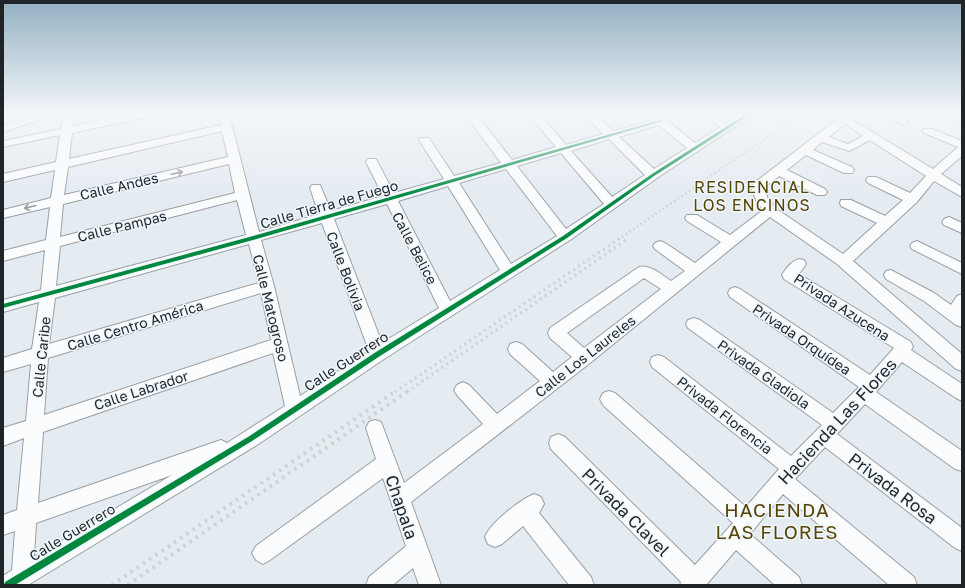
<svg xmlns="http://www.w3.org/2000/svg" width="965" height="588" font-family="'Golos Text',sans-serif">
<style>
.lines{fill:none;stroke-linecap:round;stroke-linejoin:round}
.minor-casing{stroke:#9a9fa3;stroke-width:2}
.minor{fill:#fbfcfd;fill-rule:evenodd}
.rail-far2{stroke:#cfd1d2;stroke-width:2.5;stroke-dasharray:1.5 3;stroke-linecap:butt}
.rail-far1{stroke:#cfd1d2;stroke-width:3;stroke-dasharray:2 4;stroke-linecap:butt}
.rail{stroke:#cfd1d2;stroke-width:4;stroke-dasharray:2.5 5;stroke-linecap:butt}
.cycleway-casing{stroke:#f0f8fe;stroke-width:3}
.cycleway{fill:#00873e;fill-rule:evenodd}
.oneway{stroke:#989b9d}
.labels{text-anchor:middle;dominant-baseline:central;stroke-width:3;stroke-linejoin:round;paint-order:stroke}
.street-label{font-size:14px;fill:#1f2428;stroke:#f0f8fe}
.quarter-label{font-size:16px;letter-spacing:1px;fill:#584503;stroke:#f0f8fe}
.near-street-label{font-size:17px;fill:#1f2428;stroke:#f0f8fe}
.near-quarter-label{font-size:19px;letter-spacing:1px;fill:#584503;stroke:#f0f8fe}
</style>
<rect width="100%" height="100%" fill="#e4ebf1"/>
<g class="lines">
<g class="minor-casing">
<path id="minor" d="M36 114H52L51 116 3 132V125Z
M64 114H74L73 126 132 114H153L148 117 72 133 69 159 221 125 219 114H229L259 232 319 214 310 188 312 185H320L331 211 383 196 366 162 368 159H376L394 193 444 179 419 140 421 138H429L454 176 501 163 465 114H476L512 160 556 147 528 114H539L566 145 603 134 584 114H595L613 131 653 120 649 114H659L695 143 720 127 705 114H717L728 122 741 114H754L657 178 570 240 384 359 257 445 28 585H3V576L12 570 15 531 3 535V515L17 510 24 438 3 446V428L26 421 31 364 3 372V358L32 349 39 302 3 312V300L41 290 45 250 3 261V251L46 240 50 207 3 218V210L51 198 55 170 3 182V174L56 162 60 135 3 147V141L61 129ZM659 125 687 148 654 169 619 137ZM222 131 228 157 64 195 68 167ZM609 139 645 175 612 197 571 151ZM561 153 604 204 566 229 517 166ZM229 164 235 193 60 237 63 204ZM506 169 557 236 511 264 459 183ZM448 186 500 270 450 301 398 201ZM237 200 246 235 56 286 60 246ZM387 204 439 308 382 343 334 219ZM322 223 369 351 300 396 274 286 261 240ZM249 244 259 283 49 344 55 298ZM261 293 271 340 44 415 48 358ZM273 353 285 406 227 443 221 440 38 503 43 432ZM172 475 34 557 36 523Z
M844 114H856L851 119 933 169 958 147 924 133 922 131 924 129H932L962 141V156L941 174 962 187V197L934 181 917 202 853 261 962 354V371L956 369 837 264 770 217 590 363 411 502 441 585H419L413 568 393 585H366L369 577 406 546 383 478 270 560 263 564 256 560 252 553 256 546 376 459 366 428 369 422 375 420 381 422 404 483 483 424 457 395 454 390 457 385 463 382 469 385 497 414 540 381 510 354 508 349 510 344 516 342 522 344 553 372 572 357 550 338 548 333 550 328 639 267C650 264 662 275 671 281L685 271 655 249 653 246 655 243 660 241 665 243 695 263 721 242 687 221 685 218 687 215H697L730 235 763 210 756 200 751 187 753 184ZM845 124 863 136 848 144 829 137ZM870 140 926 176 910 193 876 177H868L866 180 868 183 903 200 885 216 851 200H841L840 203 841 206 877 223 843 254 775 208 768 199 764 188 779 176 817 195H825L827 192 825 189 787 170 806 155 844 173H852L854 170 852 167 813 150 822 142 849 151ZM644 278 661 289 584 348 567 333Z
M881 114H895L909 122 904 125Z
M946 114 962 115V122Z
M949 217 962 223V233L944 225 942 222 944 219Z
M917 241 962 263V274L912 249 910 246 912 243Z
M799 259 804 260 806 264 799 274 911 342 913 347 911 350 962 384V401L956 398 902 362 876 392 962 451V471L955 469 865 404 837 434 962 528V551L955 548 825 447 795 479 914 577 917 585H889L783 494 750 534 799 577 802 585H775L736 550 706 585H680L681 582 551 449 549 443 551 437 558 434 565 437 695 565 733 523 603 405 600 399 603 393 609 391 615 393 746 507 779 469 652 367 650 362 652 357 658 355 664 357 791 456 822 425 688 328 686 324 688 320 694 318 700 320 833 413 859 387 730 297 728 293 730 289 735 287 740 289 870 375 894 348 784 279 782 275C786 268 792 261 799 259Z
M891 270 934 293 951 305 957 296 962 294V327L956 325 924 301 886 279 884 275 886 271Z
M534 494 541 497 544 504 539 513 591 577 594 585H569L523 526 502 544 495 547 488 544 485 537C490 523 520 500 534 494Z"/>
</g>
<use href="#minor" class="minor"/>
<path class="rail-far2" d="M798 122 809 114
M622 237 801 114"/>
<path class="rail-far1" d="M395 392 623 236
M407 392 626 240"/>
<path class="rail" d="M112 585 396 391
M128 585 408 391"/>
<g class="cycleway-casing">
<path id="cycleway" d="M746 114H751L654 176 567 238 380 356 252 441 15 585H4L5 582 248 437 376 352 563 236 652 174Z
M660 120 663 121 253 240 3 308V304L253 236Z"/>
</g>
<use href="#cycleway" class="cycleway"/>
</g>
<defs><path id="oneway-shaft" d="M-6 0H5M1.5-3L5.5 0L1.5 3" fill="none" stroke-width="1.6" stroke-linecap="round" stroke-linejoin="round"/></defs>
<g class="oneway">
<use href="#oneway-shaft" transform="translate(177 173) rotate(-13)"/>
<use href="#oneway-shaft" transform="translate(30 207) rotate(166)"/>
</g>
<linearGradient id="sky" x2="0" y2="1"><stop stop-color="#93b0c1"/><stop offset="0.58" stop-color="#f3f6f9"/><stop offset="1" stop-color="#f3f6f9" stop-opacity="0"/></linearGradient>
<rect width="965" height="196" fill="url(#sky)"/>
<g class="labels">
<g class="street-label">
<text transform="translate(119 186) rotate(-13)">Calle Andes</text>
<text transform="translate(329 204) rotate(-16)">Calle Tierra de Fuego</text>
<text transform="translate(122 226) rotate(-14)">Calle Pampas</text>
<text transform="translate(415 248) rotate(62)">Calle Belice</text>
<text transform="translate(346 271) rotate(69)">Calle Bolivia</text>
<text transform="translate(842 307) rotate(33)">Privada Azucena</text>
<text transform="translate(271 308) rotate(76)">Calle Matogroso</text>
<text transform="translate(135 325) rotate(-17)">Calle Centro América</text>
<text transform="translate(802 339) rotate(34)">Privada Orquídea</text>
<text transform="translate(585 356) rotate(-38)">Calle Los Laureles</text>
<text transform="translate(41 357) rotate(-84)">Calle Caribe</text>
<text transform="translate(346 361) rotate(-33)">Calle Guerrero</text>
<text transform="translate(764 374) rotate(35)">Privada Gladiola</text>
<text transform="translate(141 390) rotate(-18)">Calle Labrador</text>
<text transform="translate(725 415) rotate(38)">Privada Florencia</text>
<text transform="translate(72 532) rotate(-31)">Calle Guerrero</text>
</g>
<g class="quarter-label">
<text x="752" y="187">RESIDENCIAL<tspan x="752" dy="18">LOS ENCINOS</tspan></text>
</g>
<g class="near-street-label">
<text transform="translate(837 421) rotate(-47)">Hacienda Las Flores</text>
<text transform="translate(893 488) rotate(37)">Privada Rosa</text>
<text transform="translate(402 507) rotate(71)">Chapala</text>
<text transform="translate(626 512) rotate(45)">Privada Clavel</text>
</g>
<g class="near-quarter-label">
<text x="777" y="509">HACIENDA<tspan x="777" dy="22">LAS FLORES</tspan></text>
</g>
</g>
<rect width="965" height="588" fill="none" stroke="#1f2428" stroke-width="8"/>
</svg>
